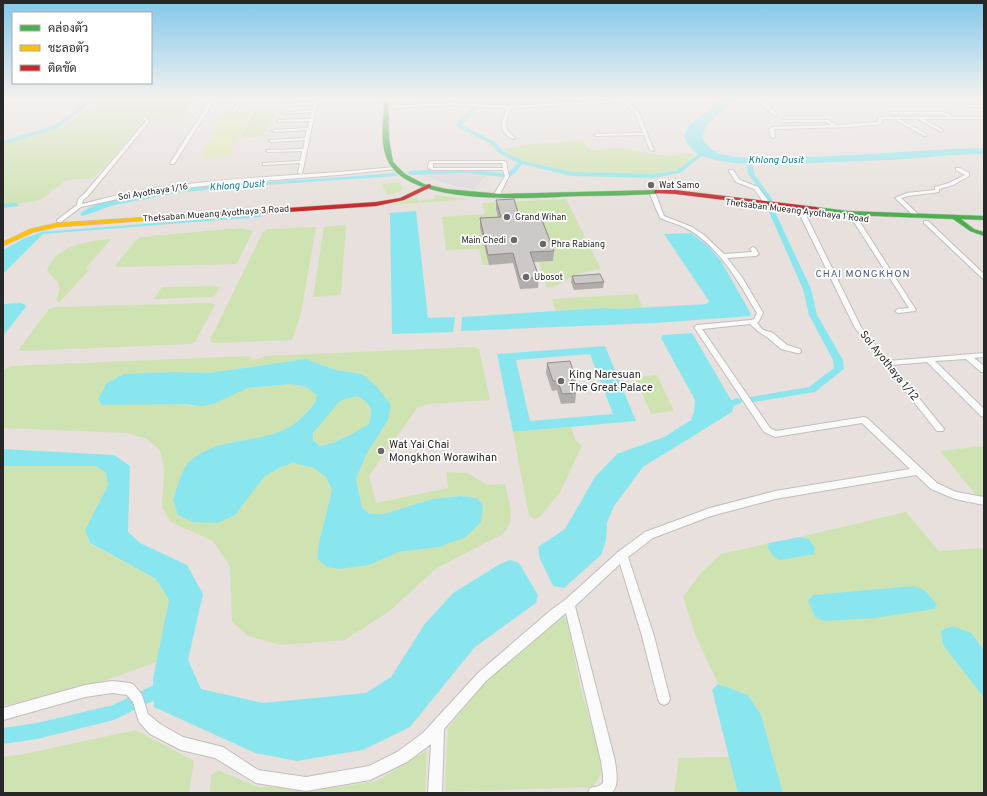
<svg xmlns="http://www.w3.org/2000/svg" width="987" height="796" font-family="Overpass,Sarabun,sans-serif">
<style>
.industrial{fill:#dcd8dc}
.green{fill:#cfe3b2;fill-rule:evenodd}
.pitch{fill:#dee8af}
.water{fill:#8ae6ee;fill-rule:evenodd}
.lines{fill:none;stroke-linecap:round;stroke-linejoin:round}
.stream{stroke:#8ae6ee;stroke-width:2}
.canal{fill:#8ae6ee;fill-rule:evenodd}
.street-casing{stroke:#c0bebe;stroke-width:2}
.fast-casing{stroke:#c0bebe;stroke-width:1}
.slow-casing{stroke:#c0bebe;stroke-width:1}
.jam-casing{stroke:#c0bebe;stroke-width:1}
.street{fill:#fbfafa;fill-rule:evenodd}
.fast{fill:#4caf50;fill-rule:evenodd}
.slow{fill:#ffc107;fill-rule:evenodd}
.jam{fill:#c62828;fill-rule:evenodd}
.wall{fill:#b0adaa}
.building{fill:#cdc9c6;stroke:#908d8b}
.poi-dot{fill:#6a6866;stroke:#fff;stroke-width:1.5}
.labels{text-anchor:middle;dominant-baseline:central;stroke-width:3.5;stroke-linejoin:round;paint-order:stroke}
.far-poi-label{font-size:9px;fill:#272727;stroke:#fff;text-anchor:start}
.far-street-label{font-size:9px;fill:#272727;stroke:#fff}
.far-water-label{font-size:10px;font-style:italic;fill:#067e97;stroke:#fff}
.far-neighbourhood-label{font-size:10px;letter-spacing:1px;fill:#46587a;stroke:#fff}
.street-label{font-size:11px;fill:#272727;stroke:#fff}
.poi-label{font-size:11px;fill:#272727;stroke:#fff;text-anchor:start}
</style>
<rect width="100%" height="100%" fill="#e7e0dc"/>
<path class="industrial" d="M431 173H461L486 176 474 189 451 185 419 175Z"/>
<path class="green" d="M96 98H196L181 118 146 120 94 178 69 180 65 181 40 200 18 204 3 205V145C39 131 71 132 96 98Z
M484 98H611L612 100 509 106 481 105Z
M256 110 276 111 263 136 243 138 241 137 254 111Z
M582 140C584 143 587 148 590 149 598 153 607 148 615 148 633 148 650 155 668 156 678 156 686 151 695 155L675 171 653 175 572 173 522 161 503 149 534 144Z
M399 182 403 189 400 192 387 195 382 184Z
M434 195 471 199 389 205 417 197 418 201 435 199Z
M566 199 601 269C593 271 584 272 576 275 566 279 559 287 547 288L539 262 553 261 501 227 480 228 489 265H483L479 249 446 250 442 217 485 214 482 203Z
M346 225 341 295 313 297 324 227Z
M316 227 301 313 292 340 214 343 211 342 210 340 263 232 268 229Z
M240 228 253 231 237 263 235 264 117 267 115 266 137 239 141 237Z
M111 239 85 269 89 270 60 302H58L56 299C64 285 57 282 47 271 55 245 88 241 111 239Z
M220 286 214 297 154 299 162 287Z
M637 294 643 308 556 311 552 299Z
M211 303 215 305 195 342 191 344 21 351 19 349 49 309 55 307Z
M474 347 479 349 490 400 428 404 417 408 369 476 376 503 448 488 446 472 467 473 488 485 505 484C509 504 518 521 501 535L435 569 391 610 345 640 281 645 248 636 232 622 230 566 213 541 171 522 162 508 164 468 160 450 147 439 127 433 3 428V372L5 369 12 366 249 356 252 360 259 359 264 356ZM306 359 336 370 362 374 388 420 366 455 356 479 362 508 370 514H384L432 499 461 496 477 498 483 505 439 547 399 552 369 565 317 558 319 542 332 490 326 477 314 468 293 463 279 468 264 477 227 443C256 438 285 437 306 413 311 407 316 403 318 395L306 387 291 384 248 388 192 406 182 404 175 372 208 373Z
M657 375 674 411 651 414 635 377Z
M357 396C371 404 372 408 369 424 355 432 336 444 320 446L313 440V433L340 401Z
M571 427 576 441 582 446 560 492 540 517 534 519 529 516 513 432Z
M984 446V497L976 495 940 451Z
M3 466H96L106 473 108 485 85 530 90 544 156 579 169 600 157 662 95 684 3 706Z
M906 512 939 551 984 548V650L971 633 943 645 984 698V793H783L761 715 748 695 718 684 695 634 683 597 701 573 721 554 769 543 768 548 809 539 800 537Z
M563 615 567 621 582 694 600 754 601 775 593 787 445 792 448 728 489 678Z
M136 730 194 761 189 793H3V757L24 754Z
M427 750 425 793H210L211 775 218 770 258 787H339L377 781Z
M729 757 738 793H674L679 758Z"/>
<path class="pitch" d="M250 112 229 156 201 158 217 127H215L224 113Z"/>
<path class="water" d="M722 98H734V101L706 126 702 138C708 148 715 153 726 155 746 160 769 157 790 157 854 157 919 149 984 148V154C957 154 932 157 905 159 866 161 826 163 786 163 759 164 728 166 702 156 693 153 688 145 684 136L690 124 722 100Z
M416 211 428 318 455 317 453 332 392 334 390 213Z
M46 231 3 274V250L27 237Z
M691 233 708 246 721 261 751 314 750 316 656 323 461 331 462 317 604 308 620 309 706 304 709 301 664 234Z
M21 303 26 305 25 308 3 336V304Z
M692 333 734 405 732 412 643 467 614 506 607 523 606 540 601 555 564 588 553 586 540 559 538 547 565 529 595 477 617 454 664 437 691 420 694 412 695 400 661 338 663 335Z
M605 346 636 421 513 432 497 354ZM590 354 613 414 530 421 516 360Z
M306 359 336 370 362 374 377 387 391 405 388 420 366 455 356 479 362 508 370 514H384L432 499 461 496 477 498 483 505 481 522 466 537 439 547 399 552 369 565 340 569 327 567 317 559 319 542 332 490 326 477 314 468 293 463 279 468 264 477 235 515 218 523 193 522 178 515 173 500C176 491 182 469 188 463 224 430 274 450 306 413 312 407 316 403 317 395L306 387 291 384 248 388 213 404 202 406 182 404 102 405 98 399 107 383 124 374 175 372 208 373ZM357 396C371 404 373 408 369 424 355 432 336 444 320 446L313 440V433L340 401Z
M3 449 114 455 130 466 128 532 140 543 187 565 203 594 188 660 201 689 263 703 366 693 391 677 424 625 453 593 500 564 510 560 519 563 538 595 536 603 475 647 410 727 363 750 297 761 255 753 154 707 153 679 169 600 156 579 90 543 85 530 108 485 106 473 96 466H3Z
M800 537 809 539 815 548 814 554 781 560 774 557 768 548 769 543Z
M914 586 924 590 937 604 934 609 875 618 824 621 815 617 808 601 813 595Z
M952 626 971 633 984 650V698L943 645 941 631Z
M718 684 748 695 761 715 783 793H738L712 690Z"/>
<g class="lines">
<path class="stream" d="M42 233 260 216"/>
<path class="canal" d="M87 98H91L83 109 57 128 3 145V141L53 126 79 107Z
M477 98H481L472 114 462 125 495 142 503 151 523 161 571 172 653 174 676 171 702 151 707 152 680 173 653 178 571 176 522 164 515 173 510 176 507 174 518 163 499 153 491 144 456 126 458 122 468 112Z
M747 159 752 160 754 174 773 200 772 201H768L748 174Z
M439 169H463L503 173 506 175 503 177 463 173 410 175 407 173 410 171Z
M395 173 398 175 397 176 237 187 175 193 114 205 83 216 80 214C91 203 119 200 134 197 221 181 308 181 395 173Z
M16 203 19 205 18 206 3 208V204Z
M770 211 775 212 811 289 817 315 843 360 844 369 815 392 754 402 750 401 749 399 750 397 809 387 834 368 833 360 809 315 803 289 769 212Z
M737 398 741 399 742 401 741 403 721 411 716 408 717 406Z
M166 679 171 682 174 687 171 692 114 720 37 739 3 744V728L37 723 113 705Z"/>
<g class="street-casing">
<path id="street" d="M212 98H216L214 101 239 100 240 98H244L234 113 232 112 238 102 213 103 174 164H170V163Z
M314 98H318L302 174 298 173 300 163 263 165V163H265L300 161 302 151 268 152 266 151 268 150 303 149 305 140 271 142 269 141 271 140 305 138 307 130 274 132 272 131 274 130 308 128 309 121 279 122 277 121 279 120 310 119 311 112 283 114 281 113 312 110 313 104 283 105 281 104 313 102Z
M350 98H354L353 105 350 104Z
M619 98H623L639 113 654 151 650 150 644 135 596 136 594 135 596 134 643 133 635 113 623 102 511 108C505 123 502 127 515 138L513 139C497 132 502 121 507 108L452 105 387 108 385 107 387 106 452 103 509 106 621 100Z
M755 98H759L777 114V116H775Z
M969 105H984V107H968Z
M890 112H943L954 117H984V119H923L943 130 942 132 918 119H899L926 134V136H925L897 121V119H882L881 120 883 122 880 124 852 127 774 129 775 137 773 138 771 137 769 129 773 127 831 125 827 122H782L783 120H828L836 125 878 122V118L882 117H948L942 114H891Z
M144 116 149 120V122L88 196 83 200 82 204C110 197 137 190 165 187 242 176 319 175 395 167L397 168 395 169 338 175 223 184 155 191 81 207 61 222H57V220L77 205 78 199 84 194 146 121 142 117Z
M431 161H504L506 162 509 176 499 196 496 198 493 196 505 176 503 170H432L428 168 429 162ZM433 163H502L503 168H433Z
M956 168H960L969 173V176L953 185 939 189V192L908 196 901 198 919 215V217H915L895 198 907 193 935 190V187L949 183 965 175 956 170Z
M729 170H733L740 180 758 187 770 203 769 204H765L754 189 736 182 729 171Z
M652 190 655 192 664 216 692 227 704 235 724 254 752 252 750 249 753 247 755 248 759 254 756 256 727 258 742 277 763 313 759 321 757 323 763 330 773 333 787 345 800 349 801 351 800 353H797L781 349 767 337 759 332 750 324 702 329 770 428 776 431 864 417 867 418 937 483 956 492 984 497V505L955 499 931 489 916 475 775 499 711 516 653 538 628 557 654 636 670 699 668 703 664 705 660 703 658 699 642 636 620 564 575 606 615 761C616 771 620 786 611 793H588L590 788 599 786 603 783V775L601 761 566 613 486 681 444 729 442 793H428L431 744 407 762 370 780 306 791 256 783 215 758 181 750 150 734 139 722 133 702 127 695 112 693 85 697 3 720V708L85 685 112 681 130 683 134 685 142 695 148 714 160 724 183 737 223 747 258 770 306 777 369 766 397 752 423 733 478 673 551 610 565 600 618 552 645 532 710 508 775 491 910 469 862 423 775 437 764 432 694 327 697 325 751 320 754 319 757 313C738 281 719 246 686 228 678 224 669 222 660 218L649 192Z
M800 212 805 213 861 327 888 361 984 353V357L974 358 984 366V372H981L966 359 935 361 984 409V417L981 416 927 362 892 365 944 429 943 431H937L855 328 799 213Z
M853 218 858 219 916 310 915 311 898 313 895 311 898 309 909 308 852 219Z
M924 221H928L984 274V279L982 278 924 223Z"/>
</g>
<g class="fast-casing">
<path id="fast" d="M384 98H388L389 139 393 162 405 174 424 184 446 189 501 194 656 190 659 192 656 194C630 195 604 196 577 196 534 198 410 207 388 161 379 143 384 118 384 98Z
M816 207 848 211 984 216V220L961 219 974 229 984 232V236L970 231 953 219 848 215 814 210 813 209Z"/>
</g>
<g class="slow-casing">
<path id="slow" d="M166 216 169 218 168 219 57 227 34 232 3 246V242L30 229 57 223Z"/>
</g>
<g class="jam-casing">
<path id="jam" d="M429 184 431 185V187L404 200 376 206 166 220 163 218 166 216 376 202 400 198Z
M656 190H675L816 207 819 209 816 211 675 194 654 193V191Z"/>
</g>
<use href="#street" class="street"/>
<use href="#fast" class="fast"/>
<use href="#slow" class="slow"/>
<use href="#jam" class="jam"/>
</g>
<path class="wall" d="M496 200 519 216 554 251 553 261 534 262 539 277 538 288 520 289 513 263 489 265 480 228V218L498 217 496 209Z
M572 276 604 282 603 288 574 290 571 282Z
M547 363 576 379 575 389H574L576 393 575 403 561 404 557 390 552 391 546 373Z"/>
<path class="building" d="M514 199 519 216 540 215 554 251 530 252 539 277 520 279 513 253 488 255 480 218 501 217 496 200Z
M600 274 604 282 575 284 572 276Z
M570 361 576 379H571L576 393 562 394 558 381H553L547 363Z"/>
<linearGradient id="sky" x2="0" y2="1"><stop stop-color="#82c8ea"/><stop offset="0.47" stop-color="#f4f1ef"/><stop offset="1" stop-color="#f4f1ef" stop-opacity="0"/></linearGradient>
<rect width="987" height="209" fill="url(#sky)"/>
<g class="poi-dot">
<circle cx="651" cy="185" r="4"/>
<circle cx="507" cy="217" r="4"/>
<circle cx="514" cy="240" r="4"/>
<circle cx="543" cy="244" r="4"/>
<circle cx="526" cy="277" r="4"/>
<circle cx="561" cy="381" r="4"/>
<circle cx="381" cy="451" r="4"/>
</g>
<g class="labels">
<g class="far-poi-label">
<text x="659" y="185">Wat Samo</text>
<text x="515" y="217">Grand Wihan</text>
<text x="506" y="240" text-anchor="end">Main Chedi</text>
<text x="551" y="244">Phra Rabiang</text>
<text x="534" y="277">Ubosot</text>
</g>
<g class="far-street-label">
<text transform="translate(153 192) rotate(-9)">Soi Ayothaya 1/16</text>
<text transform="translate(797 211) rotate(7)">Thetsaban Mueang Ayothaya 1 Road</text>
<text transform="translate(216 214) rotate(-4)">Thetsaban Mueang Ayothaya 3 Road</text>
</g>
<g class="far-water-label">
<text x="776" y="160">Khlong Dusit</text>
<text transform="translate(237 186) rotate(-4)">Khlong Dusit</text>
</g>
<g class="far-neighbourhood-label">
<text x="863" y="274">CHAI MONGKHON</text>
</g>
<g class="street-label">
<text transform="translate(889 366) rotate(51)">Soi Ayothaya 1/12</text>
</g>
<g class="poi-label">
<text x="569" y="375">King Naresuan<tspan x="569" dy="13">The Great Palace</tspan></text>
<text x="389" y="445">Wat Yai Chai<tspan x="389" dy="13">Mongkhon Worawihan</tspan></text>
</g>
</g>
<rect width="987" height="796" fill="none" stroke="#272727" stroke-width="8"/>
<rect x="12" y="12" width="140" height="72" fill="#ffffff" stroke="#a9a9a9"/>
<rect x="20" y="25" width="20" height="6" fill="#4caf50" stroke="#a9a9a9"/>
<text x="48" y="32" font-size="12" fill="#272727">คล่องตัว</text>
<rect x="20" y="45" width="20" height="6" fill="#ffc107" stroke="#a9a9a9"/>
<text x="48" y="52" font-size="12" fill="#272727">ชะลอตัว</text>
<rect x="20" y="65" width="20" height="6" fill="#c62828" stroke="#a9a9a9"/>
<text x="48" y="72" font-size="12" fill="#272727">ติดขัด</text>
</svg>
